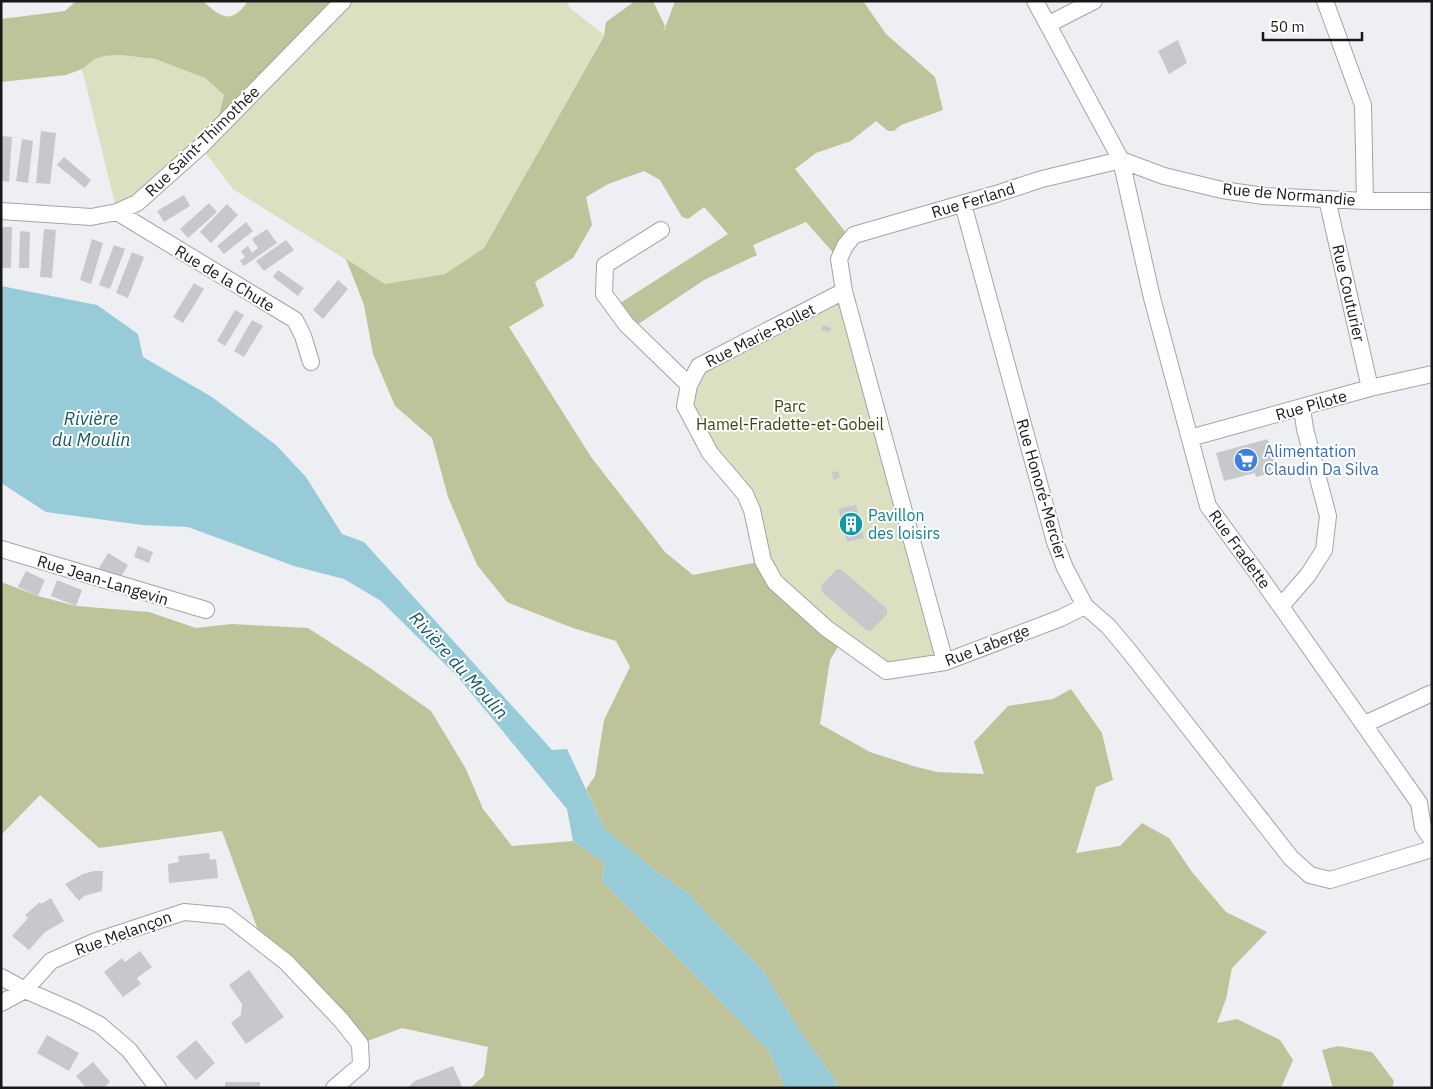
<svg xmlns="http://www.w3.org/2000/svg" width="1433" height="1089" font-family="'IBM Plex Sans',sans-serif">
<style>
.green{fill:#dcdfc0}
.forest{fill:#bfc399}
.water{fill:#97cbd7}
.building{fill:#c7c8cc}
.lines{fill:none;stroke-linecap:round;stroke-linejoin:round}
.minor-casing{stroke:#a3a4a7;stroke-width:18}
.minor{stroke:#fff;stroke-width:16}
.labels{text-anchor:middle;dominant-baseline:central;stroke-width:4;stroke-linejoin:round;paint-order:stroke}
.street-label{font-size:16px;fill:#181819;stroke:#fff}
.park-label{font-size:16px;fill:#3f4211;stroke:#fff}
.shop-label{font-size:16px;fill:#366cbe;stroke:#fff;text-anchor:start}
.culture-label{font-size:16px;fill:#0d838f;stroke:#fff;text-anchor:start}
.water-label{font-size:18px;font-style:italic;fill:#115965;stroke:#fff}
</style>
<rect width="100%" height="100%" fill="#eeeff3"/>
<path class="green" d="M343 1H567L569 7 604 35 484 248 445 274 385 284 233 189 201 147 117 212 82 69 95 59 104 56 121 55 155 59 205 78 224 95 218 119Z
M844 291 945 662 886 671 775 582 752 510 685 406 699 366Z"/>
<path class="forest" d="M76 1H203C221 18 232 25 248 1H343L218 119 224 95 205 78 155 59 121 55 104 56 95 59 82 69 66 75 1 82V19L65 11Z
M635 1H653L665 26 662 36 675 1H863L886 34 935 77 943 110 901 125 894 131H888L876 121 851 141 816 153 795 169 851 239 839 259 806 222 753 245 757 255 704 280 631 329 614 307 728 234 704 207 688 219 682 217 660 180 644 171 608 184 586 197 592 225 573 258 535 282 544 306 509 327 591 457 665 552 693 575 763 561 842 640 830 660 820 724 870 752 913 766 937 772 984 774 974 742 1008 706 1053 699 1071 689 1102 733 1113 780 1096 787 1076 853 1120 846 1142 823 1169 838 1192 872 1226 912 1267 932 1232 968 1226 999 1217 1023 1237 1019 1280 1040 1293 1060 1281 1088H837L835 1080 800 1031 762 969 719 926 688 893 657 872 604 828 586 789 595 776 604 720 630 667 616 641 573 628 507 602 477 565 448 497 432 438 395 406 373 354 364 305 346 259 385 284 445 274 484 248 604 36 606 22Z
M1 582 38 596 76 606 149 612 196 628 231 624 308 628 370 668 431 711 466 769 483 809 512 846 573 841 605 863 602 881 769 1051 785 1088H470L484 1076 488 1047 402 1028 360 1044 263 944 222 831 99 848 40 795 1 835Z
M1338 1046 1372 1052 1394 1081 1392 1088H1333L1322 1050Z"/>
<path class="water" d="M1 286 97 305 138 334 143 357 212 397 276 445 306 477 342 534 364 542 552 750 567 749 604 828 657 872 688 893 719 926 762 969 800 1031 835 1080 837 1088H785L769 1051 602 881 605 863 573 841 567 809 457 676 381 601 344 579 294 566 188 527 142 525 46 512 1 483Z"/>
<path class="building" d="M1178 40 1187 63 1169 74 1158 51Z
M41 131 56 133 50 184 36 183Z
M1 136 12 137 9 182 1 181Z
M22 139 33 141 28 183 16 181Z
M64 157 91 180 85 188 57 165Z
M184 195 190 206 164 222 157 211Z
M209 203 217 212 188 238 180 229Z
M227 204 238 215 211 243 200 232Z
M246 222 253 231 224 254 217 246Z
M1 227H12L11 268H1Z
M44 229 56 230 52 278 40 277Z
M267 229 277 243 244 266 240 261 245 257 241 251 248 246 252 253 258 248 252 239Z
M20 231 30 232 29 268H19Z
M92 239 103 243 91 284 80 280Z
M286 240 294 250 264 271 256 261Z
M114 245 125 249 110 289 99 285Z
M132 252 144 257 128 298 116 293Z
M278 270 304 288 298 296 273 277Z
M338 280 348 289 323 319 313 310Z
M194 283 204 289 183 323 173 317Z
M235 310 244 315 225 346 217 341Z
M252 320 263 326 244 357 234 351Z
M823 325 831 328 830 332 821 330Z
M1268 439 1275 467 1271 469 1272 473 1256 477 1255 473 1224 481 1216 453Z
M838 471 840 478 833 480 832 472Z
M856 505 864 538 847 542 838 509Z
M138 546 153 552 149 563 134 557Z
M108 553 128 565 118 582 98 570Z
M837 569 842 570 887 609V614L871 631 866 630 821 591 822 585Z
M26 571 45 580 38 596 18 587Z
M57 580 82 590 76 606 51 596Z
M209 853 210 860 216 859 218 878 169 883 168 864 179 862 178 856Z
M94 871H103L102 891 84 896 79 901 65 884 83 874Z
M51 898 64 921 45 932 29 950 12 936 28 918 25 915 40 902 41 904Z
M140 951 152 967 137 978 141 984 123 997 104 972 122 958 125 962Z
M249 970 284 1017 246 1044 231 1023 241 1015 242 1004 229 985Z
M47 1035 79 1053 69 1071 37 1053Z
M196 1040 215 1063 196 1080 176 1057Z
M93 1062 110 1082 103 1088H86L76 1076Z
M453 1066 462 1086 458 1088H407L415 1081Z
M225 1082H260V1088H225Z"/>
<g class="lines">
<g class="minor-casing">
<path id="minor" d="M1035 1 1121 160 1152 298 1208 506 1260 577 1419 803 1423 827 1432 840
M1325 1 1363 105 1365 201
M1049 24 1094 1
M1121 160 1164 176 1222 190 1264 196 1365 201H1432
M1327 199 1370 388
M963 204 1055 542 1065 568 1085 606 1108 626 1129 651 1291 858 1310 875 1330 880 1432 849
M1 211 91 217 117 212 137 203 201 146 343 1
M117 212 295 320 303 336 311 362
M661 230 605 265 604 294 626 324 689 385
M844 291 699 366 689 385 685 406 710 453 745 494 752 510 763 561 775 582 826 628 886 671 945 662 1061 618 1085 606
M1190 438 1370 388 1432 374
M1 549 206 610
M1281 606 1308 575 1324 550 1328 516 1305 429 1302 408
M945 662 844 291 839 259 845 246 854 235 996 194 1042 179 1121 160
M1365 724 1432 693
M1 977 25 990 75 1012 100 1025 129 1050 158 1088
M1 1003 25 990 51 961 96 941 184 912 227 916 286 962 341 1020 360 1044 361 1065 334 1088"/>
</g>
<use href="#minor" class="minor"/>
</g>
<defs>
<g id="supermarket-disc" transform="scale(1.25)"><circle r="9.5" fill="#3f7fe0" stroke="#fff"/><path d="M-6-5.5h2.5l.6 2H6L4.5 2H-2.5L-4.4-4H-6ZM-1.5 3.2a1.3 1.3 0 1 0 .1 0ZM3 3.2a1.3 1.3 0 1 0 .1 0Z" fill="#fff"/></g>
<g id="building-disc" transform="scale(1.25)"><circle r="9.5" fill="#0f9aa8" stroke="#fff"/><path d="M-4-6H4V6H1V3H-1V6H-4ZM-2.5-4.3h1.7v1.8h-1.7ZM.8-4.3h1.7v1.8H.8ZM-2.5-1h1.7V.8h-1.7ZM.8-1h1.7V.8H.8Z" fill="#fff"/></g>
</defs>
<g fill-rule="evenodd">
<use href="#supermarket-disc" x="1246" y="460"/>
<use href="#building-disc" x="851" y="524"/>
</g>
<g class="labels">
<g class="street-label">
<text transform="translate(202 141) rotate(-44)">Rue Saint-Thimothée</text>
<text transform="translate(1289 194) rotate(5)">Rue de Normandie</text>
<text transform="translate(973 200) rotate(-17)">Rue Ferland</text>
<text transform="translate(225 278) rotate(31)">Rue de la Chute</text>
<text transform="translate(1349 293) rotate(77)">Rue Couturier</text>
<text transform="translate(760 335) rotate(-27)">Rue Marie-Rollet</text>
<text transform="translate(1311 405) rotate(-16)">Rue Pilote</text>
<text transform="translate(1042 489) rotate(74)">Rue Honoré-Mercier</text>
<text transform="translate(1240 549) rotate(54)">Rue Fradette</text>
<text transform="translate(103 580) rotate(17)">Rue Jean-Langevin</text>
<text transform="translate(987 645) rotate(-21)">Rue Laberge</text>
<text transform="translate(123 933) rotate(-20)">Rue Melançon</text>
</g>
<g class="park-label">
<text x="790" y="406">Parc<tspan x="790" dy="18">Hamel-Fradette-et-Gobeil</tspan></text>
</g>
<g class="shop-label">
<text x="1264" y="451">Alimentation<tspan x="1264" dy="18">Claudin Da Silva</tspan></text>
</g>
<g class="culture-label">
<text x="868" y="515">Pavillon<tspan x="868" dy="18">des loisirs</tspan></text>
</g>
<g class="water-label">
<text x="91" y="418">Rivière<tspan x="91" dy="21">du Moulin</tspan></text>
<text transform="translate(459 665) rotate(48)">Rivière du Moulin</text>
</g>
</g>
<rect width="1433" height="1089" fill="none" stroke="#181819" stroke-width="5"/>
<path d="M1263 32v8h99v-8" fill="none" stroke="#181819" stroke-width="2.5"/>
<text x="1270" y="32" font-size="15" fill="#181819" stroke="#ffffff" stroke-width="4" paint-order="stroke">50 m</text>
</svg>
